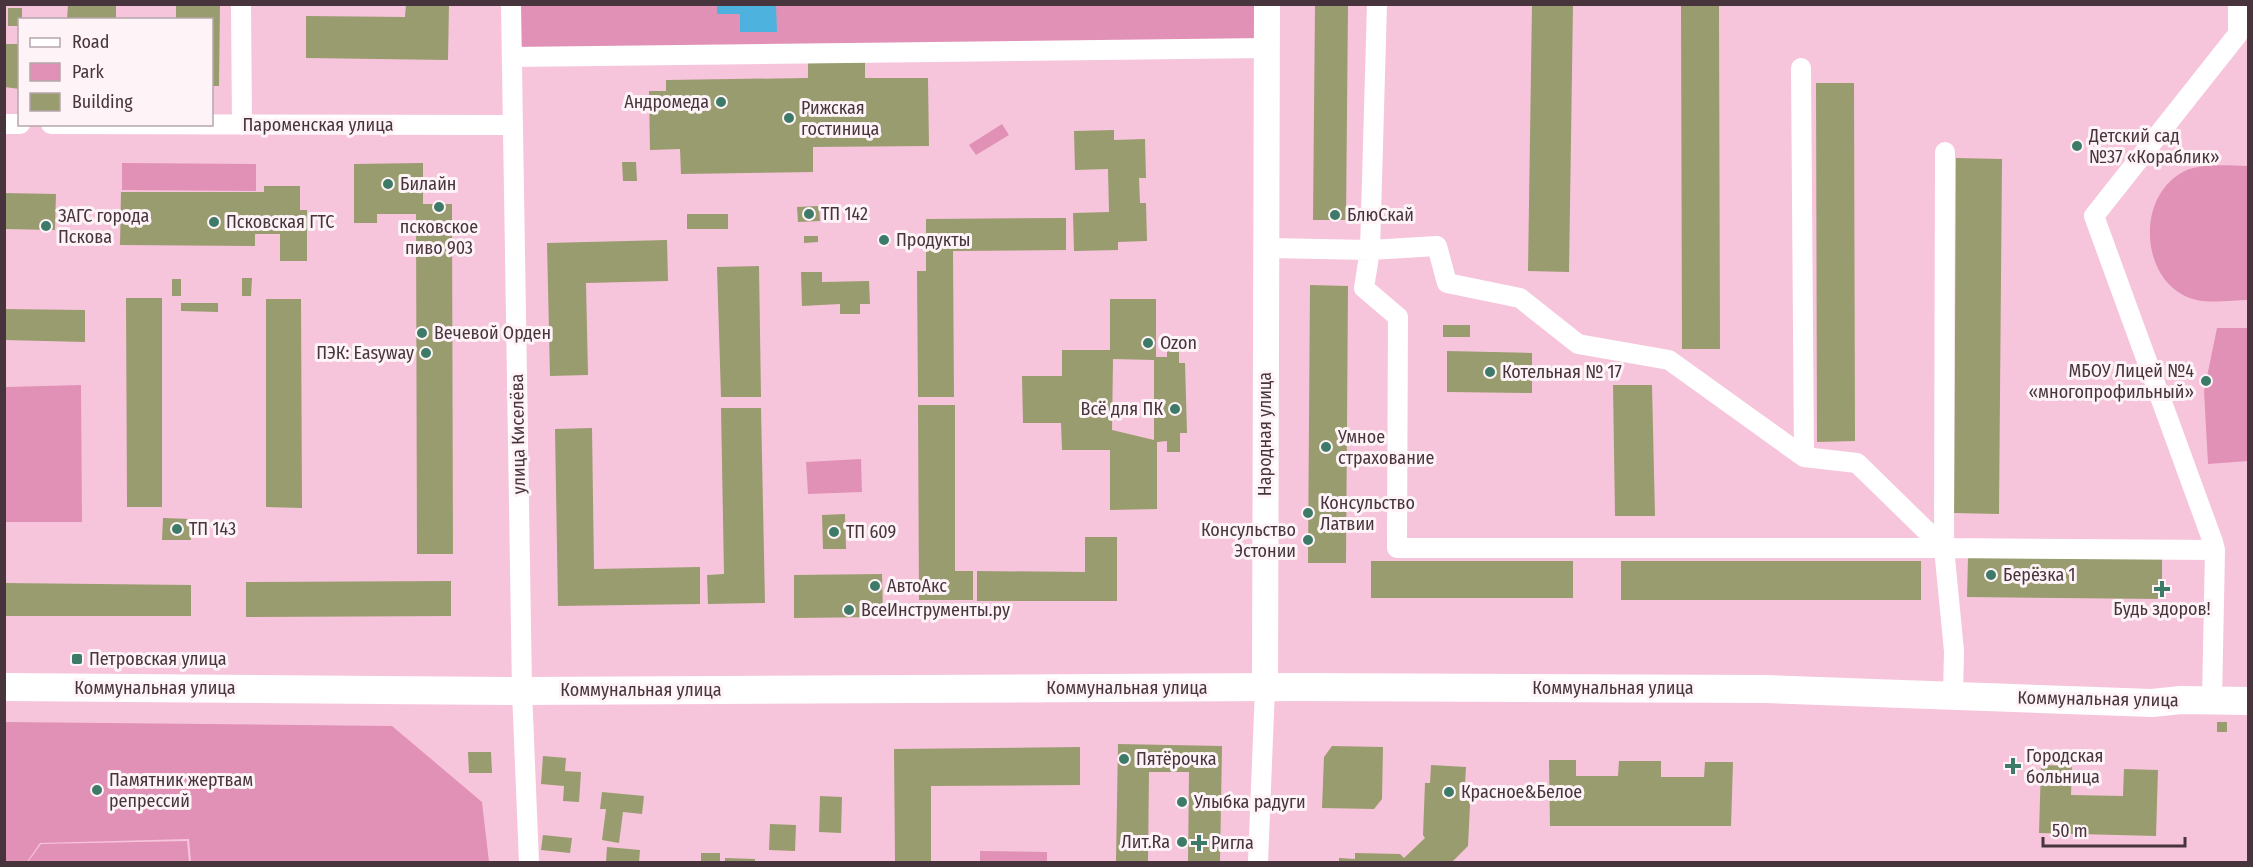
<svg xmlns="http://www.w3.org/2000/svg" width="2253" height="867" font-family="'Fira Sans Condensed',sans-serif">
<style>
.green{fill:#e191b6}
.water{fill:#4eb2df}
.building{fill:#999c6e;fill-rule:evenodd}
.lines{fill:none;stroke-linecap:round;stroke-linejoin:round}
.minor{stroke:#fff;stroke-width:20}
.tertiary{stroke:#fff;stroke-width:26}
.secondary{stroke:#fff;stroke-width:28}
.poi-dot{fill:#3d7b68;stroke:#fef3f7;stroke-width:2}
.labels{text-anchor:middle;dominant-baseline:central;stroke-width:6;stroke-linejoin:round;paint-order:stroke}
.poi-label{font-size:18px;fill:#47343c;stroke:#fef3f7;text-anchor:start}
.street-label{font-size:18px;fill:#47343c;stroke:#fef3f7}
</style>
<rect width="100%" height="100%" fill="#f7c5db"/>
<path class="green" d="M518 5H1255L1254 44 517 51Z
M1002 124 1009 135 976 155 969 145Z
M122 163 256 164V191L122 190Z
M2248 166V300C2234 300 2207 304 2193 299 2142 284 2134 201 2181 173 2200 162 2227 166 2248 166Z
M2217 328H2248V461L2208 464 2204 391Z
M81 385 82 522H5V387Z
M861 459 862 492 808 494 806 462Z
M5 722 392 726 482 802 489 862H191L189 839 40 843 27 862H5Z
M187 841 189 862H28L41 844Z
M980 851 1047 852V862H980Z"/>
<path class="water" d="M717 5H776L777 32H740V14H717Z"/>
<path class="building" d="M68 4H116V20H67Z
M176 4H220L219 86H212V20H176Z
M406 4H449L448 60 306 58V16L405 17Z
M1315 4H1348L1346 220H1313Z
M1532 4H1573L1569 272 1528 271Z
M1681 4H1719L1720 349H1682Z
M8 8H22V20H20V26H8Z
M4 44H20V89L4 87Z
M865 59V78H928L929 146 813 147V172L681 174 680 149 650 150 649 91H666V80L808 78V60Z
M1816 83H1854L1855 441 1817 442Z
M1114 130V140L1145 139 1146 178H1139L1140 203H1146L1147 241 1118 242V250L1074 251 1073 213 1109 212 1108 169 1075 170 1074 131Z
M1956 158 2002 159 1999 514 1954 513Z
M622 162H636L637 181H623Z
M423 163V204H452L453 554H417L416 214H377V223H354V164Z
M264 186H300V210H307V261H280V234H255V246L120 245 121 192H264Z
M4 193 56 194 55 230 4 229Z
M819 206 820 221 798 222 797 207Z
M687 214H728V229H687Z
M1066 218V250L953 251 954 397H918L917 271H926V219Z
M804 236H818V242L804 243Z
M879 236H890V245H879Z
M667 240 668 281 586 283 588 375 550 376 547 243Z
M759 266 761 397H721L717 267Z
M801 272H822V282L869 281 870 304H860V314H840V304L802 306Z
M242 278H252L251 296H242Z
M172 279H181V296H172Z
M1310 285 1348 286 1346 563H1308Z
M126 298H162V507H127Z
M266 299H301L302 508 266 507Z
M1110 299H1156V357H1167V348L1179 347V363H1185L1187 433H1180V452H1167V441L1157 442V509L1110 510V450H1062L1061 423H1023L1022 376H1062V350H1110ZM1113 359 1154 360V440L1112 430Z
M181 303H218V312L181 311Z
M4 309 85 310V342L4 340Z
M1443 325H1470V337H1443Z
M1447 351 1532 353V393L1447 392Z
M1613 385H1652L1655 516H1615Z
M918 405H955V571H973V600H919Z
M721 408H761L765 603 708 604 707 575 724 574Z
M592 428 594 569 700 567V604L558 606 555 429Z
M845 514 846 549H823L822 515Z
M163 518 191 519V540H162Z
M1085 537H1117V601H977V571L1085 572Z
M1968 557 2162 559V599L1967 597Z
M1371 561H1573V598H1371Z
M1621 561H1921V600H1621Z
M882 574 883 617 794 618V575Z
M451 581V616L246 617V582Z
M4 583 191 585V616H4Z
M2217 722H2227V732H2217Z
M1118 744 1222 746 1220 862H1188L1189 772H1149L1148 862H1116Z
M1332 746 1383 747 1382 799 1374 809 1322 808 1324 757Z
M1080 747V785L931 786V862H895L894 749Z
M468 752H491L492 773H469Z
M543 756 566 758 565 771 581 772 579 802 563 801 564 786 541 784Z
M1549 760H1576V776H1618L1619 761H1661V777H1704L1705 762H1733L1731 826H1550Z
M1431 765 1466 767 1465 784H1471L1468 846 1452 862H1339V858L1355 859V853L1400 854 1404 858 1425 838 1423 835 1425 783H1430Z
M2041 765 2072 766 2071 795 2123 796 2124 769 2158 770 2156 836 2039 833Z
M602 792 644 796 642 814 623 812 619 843 602 840 606 809H600Z
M820 796 842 797 841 833 819 832Z
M770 824 796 825 795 851 769 850Z
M543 835 572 838 570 853 541 850Z
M607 847 640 850 639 862H606Z
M701 853H720V862H701Z
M725 858 755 859V862H725Z"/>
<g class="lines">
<path class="minor" d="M241 4 242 125
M511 4 522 691 529 862
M512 57 1267 48
M1801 68 1804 457
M4 124H20
M51 124 513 125
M1437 246 1447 283 1520 298 1578 344 1669 360 1804 457 1857 463 1944 548H1397L1398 317 1364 288 1370 250Z
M1268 248 1370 250 1377 4
M1944 548 1945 152
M1953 695 1954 651 1944 548 2215 550
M2212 700 2215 550 2213 542 2094 216 2238 34V4
M1258 862 1265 688"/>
<path class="tertiary" d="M1265 688 1267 4"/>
<path class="secondary" d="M4 687 522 691 1295 687 1765 689 2152 703 2181 700 2248 701"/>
</g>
<g class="poi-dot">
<circle cx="721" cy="102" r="6"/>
<circle cx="789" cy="118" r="6"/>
<circle cx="2077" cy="146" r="6"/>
<circle cx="388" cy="184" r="6"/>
<circle cx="439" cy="207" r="6"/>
<circle cx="809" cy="214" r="6"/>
<circle cx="1335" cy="215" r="6"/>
<circle cx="214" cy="222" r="6"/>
<circle cx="46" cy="226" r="6"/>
<circle cx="884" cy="240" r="6"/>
<circle cx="422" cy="333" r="6"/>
<circle cx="1148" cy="343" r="6"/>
<circle cx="426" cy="353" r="6"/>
<circle cx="1490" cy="372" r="6"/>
<circle cx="2206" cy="381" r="6"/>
<circle cx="1175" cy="409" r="6"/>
<circle cx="1326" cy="447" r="6"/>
<circle cx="1308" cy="513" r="6"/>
<circle cx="177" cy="529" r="6"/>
<circle cx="834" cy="532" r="6"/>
<circle cx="1308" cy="540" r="6"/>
<circle cx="1991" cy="575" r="6"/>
<circle cx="875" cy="586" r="6"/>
<path d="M2159 580h6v6h6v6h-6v6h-6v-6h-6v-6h6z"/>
<circle cx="849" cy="610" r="6"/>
<rect x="71" y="653" width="12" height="12" rx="3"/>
<circle cx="1124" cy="759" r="6"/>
<path d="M2010 757h6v6h6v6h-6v6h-6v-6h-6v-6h6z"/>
<circle cx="97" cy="790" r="6"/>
<circle cx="1449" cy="792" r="6"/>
<circle cx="1182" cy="802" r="6"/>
<circle cx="1182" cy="842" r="6"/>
<path d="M1196 834h6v6h6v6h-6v6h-6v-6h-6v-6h6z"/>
</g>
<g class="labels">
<g class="poi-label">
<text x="709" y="102" text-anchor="end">Андромеда</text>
<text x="801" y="108">Рижская<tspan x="801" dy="21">гостиница</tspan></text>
<text x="2089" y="136">Детский сад<tspan x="2089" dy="21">№37 «Кораблик»</tspan></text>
<text x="400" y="184">Билайн</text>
<text x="821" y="214">ТП 142</text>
<text x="1347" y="215">БлюСкай</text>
<text x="58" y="216">ЗАГС города<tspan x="58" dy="21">Пскова</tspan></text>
<text x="226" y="222">Псковская ГТС</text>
<text x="439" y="227" text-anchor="middle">псковское<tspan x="439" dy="21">пиво 903</tspan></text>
<text x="896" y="240">Продукты</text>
<text x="434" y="333">Вечевой Орден</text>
<text x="1160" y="343">Ozon</text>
<text x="414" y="353" text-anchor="end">ПЭК: Easyway</text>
<text x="2194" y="371" text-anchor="end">МБОУ Лицей №4<tspan x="2194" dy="21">«многопрофильный»</tspan></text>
<text x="1502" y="372">Котельная № 17</text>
<text x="1163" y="409" text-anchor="end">Всё для ПК</text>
<text x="1338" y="437">Умное<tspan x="1338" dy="21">страхование</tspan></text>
<text x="1320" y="503">Консульство<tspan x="1320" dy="21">Латвии</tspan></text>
<text x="189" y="529">ТП 143</text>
<text x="1296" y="530" text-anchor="end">Консульство<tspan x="1296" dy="21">Эстонии</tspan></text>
<text x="846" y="532">ТП 609</text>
<text x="2003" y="575">Берёзка 1</text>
<text x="887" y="586">АвтоАкс</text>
<text x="2162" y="609" text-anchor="middle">Будь здоров!</text>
<text x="861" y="610">ВсеИнструменты.ру</text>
<text x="89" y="659">Петровская улица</text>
<text x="2026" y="756">Городская<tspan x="2026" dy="21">больница</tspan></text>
<text x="1136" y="759">Пятёрочка</text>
<text x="109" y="780">Памятник жертвам<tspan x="109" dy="21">репрессий</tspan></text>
<text x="1461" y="792">Красное&amp;Белое</text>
<text x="1194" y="802">Улыбка радуги</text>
<text x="1170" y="842" text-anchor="end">Лит.Ra</text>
<text x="1211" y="843">Ригла</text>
</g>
<g class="street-label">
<text x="318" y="125">Пароменская улица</text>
<text transform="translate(518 434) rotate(-91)">улица Киселёва</text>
<text transform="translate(1265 434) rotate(-90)">Народная улица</text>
<text x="155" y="688">Коммунальная улица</text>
<text x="1127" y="688">Коммунальная улица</text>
<text x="1613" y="688">Коммунальная улица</text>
<text x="641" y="690">Коммунальная улица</text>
<text transform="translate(2098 699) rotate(1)">Коммунальная улица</text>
</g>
</g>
<rect width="2253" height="867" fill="none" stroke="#47343c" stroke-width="12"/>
<rect x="18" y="18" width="195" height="108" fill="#fef3f7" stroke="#b5a7ac" stroke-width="1.5"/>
<rect x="30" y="38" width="30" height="9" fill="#ffffff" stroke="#b5a7ac" stroke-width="1.5"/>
<text x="72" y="48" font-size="18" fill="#47343c">Road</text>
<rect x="30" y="63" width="30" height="18" fill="#e191b6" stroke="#b5a7ac" stroke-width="1.5"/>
<text x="72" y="78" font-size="18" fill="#47343c">Park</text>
<rect x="30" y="93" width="30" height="18" fill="#999c6e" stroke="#b5a7ac" stroke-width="1.5"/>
<text x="72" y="108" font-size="18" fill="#47343c">Building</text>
<path d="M2043 837v9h142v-9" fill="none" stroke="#47343c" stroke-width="3"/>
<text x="2052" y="837" font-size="18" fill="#47343c" stroke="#fef3f7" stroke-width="4.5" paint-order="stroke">50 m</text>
</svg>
